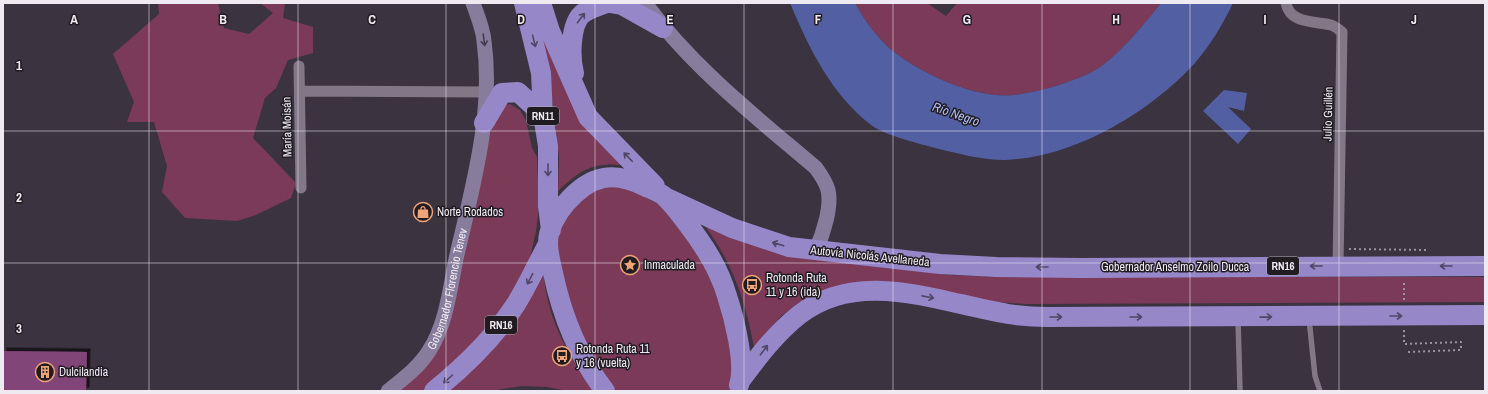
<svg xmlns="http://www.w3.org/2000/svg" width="1488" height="394" font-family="'Archivo Narrow',sans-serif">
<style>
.green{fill:#7b3a58}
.water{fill:#535fa3}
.building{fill:#814478;filter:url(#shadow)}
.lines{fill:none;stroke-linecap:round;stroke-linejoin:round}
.path{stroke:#9a949e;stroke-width:2;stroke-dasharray:2 3;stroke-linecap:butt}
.lane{stroke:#817787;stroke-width:5.5}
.street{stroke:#817787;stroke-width:11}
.secondary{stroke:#877c9b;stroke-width:15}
.highway{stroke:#9687c9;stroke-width:20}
.oneway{stroke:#4f4765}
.oneway2{stroke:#443e4c}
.grid{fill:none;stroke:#efeaf2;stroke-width:1;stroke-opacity:0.55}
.labels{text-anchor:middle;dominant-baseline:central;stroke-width:3;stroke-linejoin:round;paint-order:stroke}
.shield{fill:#201c22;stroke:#b1acb4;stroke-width:1}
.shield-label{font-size:11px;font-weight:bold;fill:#efeaf2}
.street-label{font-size:12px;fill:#efeaf2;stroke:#201c22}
.poi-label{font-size:12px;fill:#efeaf2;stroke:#201c22;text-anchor:start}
.water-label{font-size:13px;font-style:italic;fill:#b1bef8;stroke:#201c22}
.grid-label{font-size:13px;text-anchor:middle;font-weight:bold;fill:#efeaf2;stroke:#201c22;stroke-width:3;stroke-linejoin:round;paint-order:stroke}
</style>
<defs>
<filter id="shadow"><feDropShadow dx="3.5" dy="-3.5" stdDeviation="0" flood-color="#0009"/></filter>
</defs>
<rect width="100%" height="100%" fill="#3b3340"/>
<path class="green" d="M158 3H218L224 28 249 34 273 13 260 3H285L283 18 313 27V53L288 60 276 88 265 98 253 138 296 183 291 198 256 215 237 221 185 218 162 192 167 166 154 122H127L134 102 113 54 159 14Z
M855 3H927L946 16 957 3H1161C1143 25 1126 47 1103 65 1091 74 1074 80 1059 85 1045 89 1030 93 1015 95 976 99 924 75 894 52 878 39 865 21 855 3Z
M536 14 623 165C592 162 580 170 558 191L559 157 548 65Z
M510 104 520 110 526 121 532 148 537 157 539 206 536 231 530 258 500 318 424 391H396L450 317 465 252 475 195 483 154 490 133 492 119 505 105Z
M622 186 661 205 706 263 731 340 733 382 730 391H616C595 368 586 345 575 317 565 290 549 250 563 222 566 217 571 212 575 208 590 189 599 187 622 186Z
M702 222 858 264 951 275 995 277H1485V302L1026 304 996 302 937 292 798 304 781 316 754 347C745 299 732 261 702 222Z
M543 271C548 320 566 352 594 391H568L547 387 521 386 491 391H444Z"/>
<path class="water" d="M790 3H855C865 21 878 39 894 52 924 75 976 99 1015 95 1030 93 1045 89 1059 85 1074 80 1091 74 1103 65 1126 47 1143 25 1161 3H1233C1223 24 1210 46 1194 64 1149 113 1073 158 1005 160 982 160 961 154 939 149 921 144 886 136 871 125 831 94 809 48 790 3Z
M1224 90 1247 93 1244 111 1228 107 1251 129 1238 144 1203 111Z"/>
<path class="building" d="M3 351 87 352 86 391H3Z"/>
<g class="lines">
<path class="path" d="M1349 249 1429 250
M1404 300V280
M1404 330V344L1461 342V350L1407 352"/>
<path class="lane" d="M1238 319 1240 391
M1309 319 1315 376 1320 391"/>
<path class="street" d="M1286 3C1290 24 1314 21 1331 25 1335 26 1339 30 1342 32L1338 266
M299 66 301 188
M300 91 486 92"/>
<g class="secondary">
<path d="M645 3C692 67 756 117 816 168 821 175 826 182 828 190 832 207 823 234 816 250"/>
<path id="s1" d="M388 391C403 379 419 367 429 351 446 325 450 289 456 259 472 189 494 113 484 41 483 28 477 15 473 3"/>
</g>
<path class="highway" d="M524 3 541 73 543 115 548 146V206L551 230
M541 3 550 31 588 117 655 186
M610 3 622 5 663 28
M574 73C570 58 570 25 582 14 588 9 599 6 606 3
M484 123 502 93 518 92 543 115
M667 198 732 228 789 247 940 264 996 267 1081 268 1485 266
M740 381C758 357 775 334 799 315 860 267 940 303 1008 314 1021 316 1034 317 1047 317L1485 315
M434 391C465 366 494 338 516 304 528 285 537 264 548 244
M605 391C578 356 562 316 553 273 551 264 548 253 548 243 548 229 557 213 566 203 590 175 614 170 646 187 653 190 662 193 667 199 674 206 680 214 686 222 704 245 719 268 727 296 734 317 746 364 739 385"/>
</g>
<defs><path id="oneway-shaft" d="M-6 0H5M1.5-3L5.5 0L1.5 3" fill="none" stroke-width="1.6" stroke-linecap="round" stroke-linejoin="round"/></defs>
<g class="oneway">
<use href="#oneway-shaft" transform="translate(581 18) rotate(-53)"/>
<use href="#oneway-shaft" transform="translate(534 41) rotate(76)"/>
<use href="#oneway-shaft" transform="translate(628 157) rotate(-134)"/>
<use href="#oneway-shaft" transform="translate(548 170) rotate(90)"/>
<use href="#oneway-shaft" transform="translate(778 244) rotate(-164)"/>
<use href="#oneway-shaft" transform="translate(1316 266) rotate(180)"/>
<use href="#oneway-shaft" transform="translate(1446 266) rotate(-180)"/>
<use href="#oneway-shaft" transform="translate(1042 267) rotate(-180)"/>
<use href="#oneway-shaft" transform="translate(530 279) rotate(117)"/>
<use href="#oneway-shaft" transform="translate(928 297) rotate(11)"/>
<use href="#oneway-shaft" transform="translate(1396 316)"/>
<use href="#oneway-shaft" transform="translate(1056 317)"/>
<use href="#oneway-shaft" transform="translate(1136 317)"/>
<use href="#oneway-shaft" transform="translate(1266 317) rotate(-1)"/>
<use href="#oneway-shaft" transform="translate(764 350) rotate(-53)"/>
<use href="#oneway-shaft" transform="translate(448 379) rotate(138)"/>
</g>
<use class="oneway2" href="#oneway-shaft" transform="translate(484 40) rotate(82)"/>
<path class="grid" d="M149 3V391M298 3V391M446 3V391M595 3V391M744 3V391M893 3V391M1042 3V391M1190 3V391M1339 3V391M3 131H1485M3 263H1485"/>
<defs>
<g id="shop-ring" transform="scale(1)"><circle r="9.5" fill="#201c22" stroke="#efa376" stroke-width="1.5"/><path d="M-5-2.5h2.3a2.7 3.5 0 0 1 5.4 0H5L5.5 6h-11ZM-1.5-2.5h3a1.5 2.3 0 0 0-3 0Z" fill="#efa376"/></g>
<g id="sight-ring" transform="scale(1)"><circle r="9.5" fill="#201c22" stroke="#efa376" stroke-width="1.5"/><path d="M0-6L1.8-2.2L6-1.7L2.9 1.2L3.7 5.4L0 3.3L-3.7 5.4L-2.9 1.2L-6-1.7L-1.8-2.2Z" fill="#efa376"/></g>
<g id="bus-ring" transform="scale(1)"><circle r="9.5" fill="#201c22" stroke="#efa376" stroke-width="1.5"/><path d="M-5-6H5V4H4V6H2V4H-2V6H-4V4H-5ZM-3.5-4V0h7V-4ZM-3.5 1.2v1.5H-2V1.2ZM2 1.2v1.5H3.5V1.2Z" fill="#efa376"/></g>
<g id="building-ring" transform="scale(1)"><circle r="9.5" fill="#201c22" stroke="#efa376" stroke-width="1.5"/><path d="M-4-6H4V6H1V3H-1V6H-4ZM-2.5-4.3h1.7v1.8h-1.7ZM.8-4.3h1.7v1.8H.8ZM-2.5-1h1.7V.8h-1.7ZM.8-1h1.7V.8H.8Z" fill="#efa376"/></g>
</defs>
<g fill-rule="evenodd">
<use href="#shop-ring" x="423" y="212"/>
<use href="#sight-ring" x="630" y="265"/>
<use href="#bus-ring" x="752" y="285"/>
<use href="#bus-ring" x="562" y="356"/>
<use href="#building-ring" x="45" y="372"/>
</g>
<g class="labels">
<g class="shield">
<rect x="527" y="107" width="32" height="18" rx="3"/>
<rect x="1267" y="257" width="32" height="18" rx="3"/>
<rect x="485" y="316" width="32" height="18" rx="3"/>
</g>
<g class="shield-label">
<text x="543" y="116">RN11</text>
<text x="1283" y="266">RN16</text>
<text x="501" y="325">RN16</text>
</g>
<g class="street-label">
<text transform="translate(1328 114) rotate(-89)">Julio Guillén</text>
<text transform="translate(287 127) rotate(-91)">María Moisán</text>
<text transform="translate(870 256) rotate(6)">Autovía Nicolás Avellaneda</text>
<text x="1175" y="267">Gobernador Anselmo Zoilo Ducca</text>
<text stroke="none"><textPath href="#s1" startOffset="123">Gobernador Florencio Tenev</textPath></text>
</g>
<g class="poi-label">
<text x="437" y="212">Norte Rodados</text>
<text x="644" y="265">Inmaculada</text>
<text x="766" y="278">Rotonda Ruta<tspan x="766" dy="14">11 y 16 (ida)</tspan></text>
<text x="576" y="349">Rotonda Ruta 11<tspan x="576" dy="14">y 16 (vuelta)</tspan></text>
<text x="59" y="372">Dulcilandia</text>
</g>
<g class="water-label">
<text transform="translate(956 114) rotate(19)">Río Negro</text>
</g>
</g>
<g class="grid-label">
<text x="74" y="24">A</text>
<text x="223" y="24">B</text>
<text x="372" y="24">C</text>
<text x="521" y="24">D</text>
<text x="670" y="24">E</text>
<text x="818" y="24">F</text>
<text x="967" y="24">G</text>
<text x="1116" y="24">H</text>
<text x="1265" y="24">I</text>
<text x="1414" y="24">J</text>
<text x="19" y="70">1</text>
<text x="19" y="202">2</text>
<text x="19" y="333">3</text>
</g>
<rect width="1488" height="394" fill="none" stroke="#efeaf2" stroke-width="8"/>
</svg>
